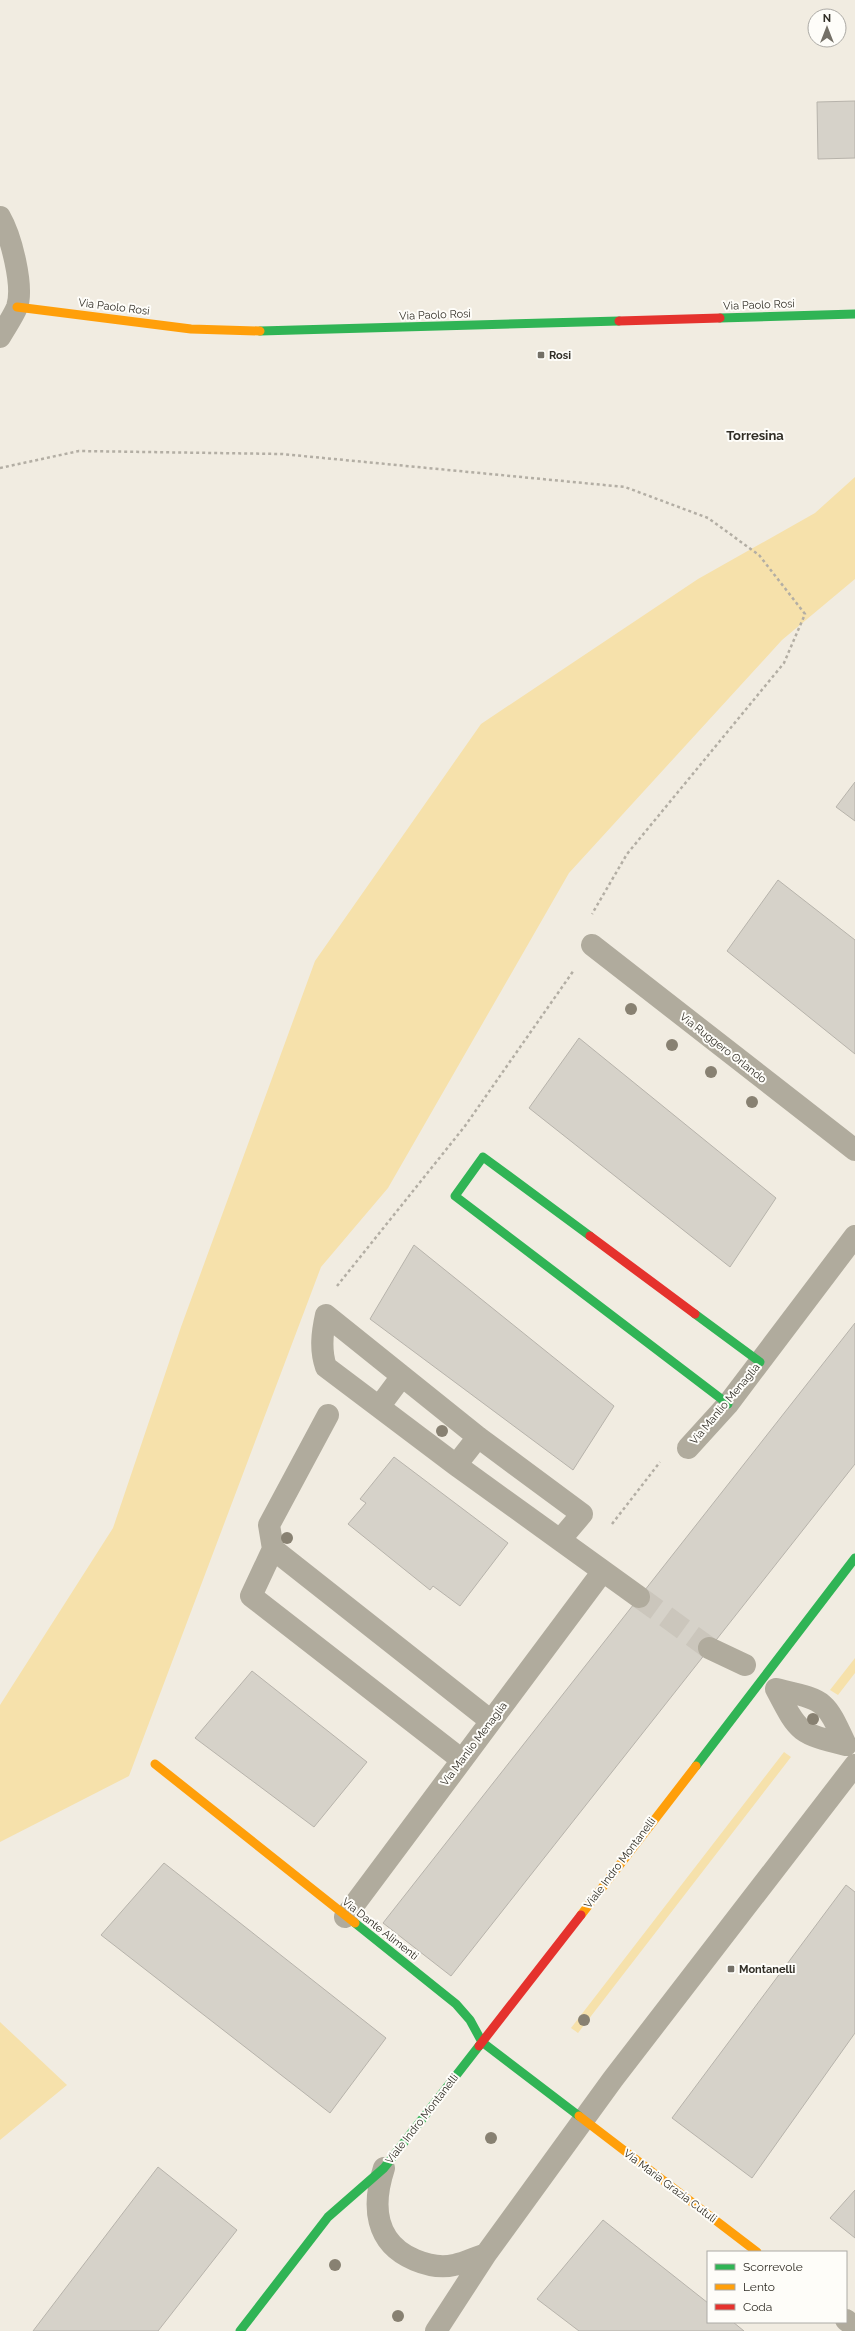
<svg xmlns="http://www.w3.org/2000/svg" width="855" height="2331" font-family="Raleway,sans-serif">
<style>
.green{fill:#f6e1ab}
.building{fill:#d6d2c9;stroke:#b7b3ab}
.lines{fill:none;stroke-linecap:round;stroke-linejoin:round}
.street-tunnel{stroke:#cbc6bc;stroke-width:22;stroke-dasharray:22 11;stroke-linecap:butt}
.path{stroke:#b3aea4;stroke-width:2.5;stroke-dasharray:3 3;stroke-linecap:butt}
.street{stroke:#b0ab9d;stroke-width:22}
.fast{stroke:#30b455;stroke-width:9}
.slow{stroke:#ff9f0a;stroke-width:9}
.jam{stroke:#e5322d;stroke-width:9}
.tree{fill:#888172}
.poi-dot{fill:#747067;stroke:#fefdf9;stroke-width:1.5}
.labels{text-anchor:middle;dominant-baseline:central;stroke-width:4;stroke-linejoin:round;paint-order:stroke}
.street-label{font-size:11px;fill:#312e26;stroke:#fefdf9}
.poi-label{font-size:11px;font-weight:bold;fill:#312e26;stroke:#fefdf9;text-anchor:start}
.quarter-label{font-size:13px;font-weight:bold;fill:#312e26;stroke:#fefdf9}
</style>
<rect width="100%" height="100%" fill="#f1ece1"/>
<path class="green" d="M855 477V579L782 640 569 873 388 1188 321 1267 129 1776 0 1842V1705L113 1528 181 1327 315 961 481 724 698 579 815 513Z
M855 1658V1673L838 1695 830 1690Z
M784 1752 791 1757 578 2033 571 2028Z
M0 2022 67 2085 0 2140Z"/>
<path class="building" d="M855 101V158L818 159 817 102Z
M855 782V821L836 807Z
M778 880 855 940V1054L727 951Z
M579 1038 776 1198 730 1267 529 1108Z
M414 1245 614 1406 573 1470 370 1319Z
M855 1323V1464L451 1976 383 1923Z
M394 1457 508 1543 460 1606 433 1586 430 1590 348 1524 366 1503 360 1499Z
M252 1671 367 1762 314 1827 195 1738Z
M164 1863 386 2038 330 2113 101 1935Z
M846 1885 855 1892V2033L752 2178 672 2118Z
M158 2167 237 2230 158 2331H33Z
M855 2190V2238L830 2218Z
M603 2220 708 2303V2322H733L744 2331H579L537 2299Z"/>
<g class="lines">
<path class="street-tunnel" d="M639 1597 709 1648"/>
<path class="path" d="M0 468 79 451 282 454 625 487 708 518 759 555 805 614 784 663 627 854 592 914
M337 1286 465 1126 574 970
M612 1524 660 1462"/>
<path class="street" d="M0 217C11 236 24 286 17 307 13 317 5 328 0 337
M592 945 855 1150
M326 1315 478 1437 582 1514 560 1540 456 1465 326 1367C320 1350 322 1333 326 1315Z
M379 1407 402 1376
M688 1448 728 1404 855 1236
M456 1465 478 1437
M560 1540 639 1597
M273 1549 269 1525 328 1415
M709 1648 745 1665
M776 1689C826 1701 824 1698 846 1745
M776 1689C799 1733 798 1733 846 1745
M462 1760 251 1596 273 1549 491 1721
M345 1917 603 1571
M384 2168C372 2205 374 2243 415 2260 427 2265 441 2268 454 2265 465 2263 476 2257 486 2254
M846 2320 855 2327
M436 2331 486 2254 613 2079 855 1765"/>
<path class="fast" d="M720 318 855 314
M260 331 619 321
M590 1236 483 1157 455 1196 728 1404
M695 1314 760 1362
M696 1766 855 1558
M355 1923 456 2004 470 2020 482 2042 579 2116
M240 2331 328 2217 384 2168 479 2046"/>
<path class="slow" d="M17 307 191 329 260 331
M155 1764 355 1923
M581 1915 696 1766
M579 2116 757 2252"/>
<path class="jam" d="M619 321 720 318
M590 1236 695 1314
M479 2046 581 1915"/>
</g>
<g class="tree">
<circle cx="631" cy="1009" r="6"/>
<circle cx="672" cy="1045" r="6"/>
<circle cx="711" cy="1072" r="6"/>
<circle cx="752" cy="1102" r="6"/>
<circle cx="442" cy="1431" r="6"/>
<circle cx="287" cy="1538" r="6"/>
<circle cx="813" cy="1719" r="6"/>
<circle cx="584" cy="2020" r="6"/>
<circle cx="491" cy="2138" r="6"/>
<circle cx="335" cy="2265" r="6"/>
<circle cx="398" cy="2316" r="6"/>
</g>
<g class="poi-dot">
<rect x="537" y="351" width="8" height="8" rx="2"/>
<rect x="727" y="1965" width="8" height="8" rx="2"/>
</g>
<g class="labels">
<g class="street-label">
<text transform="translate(759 305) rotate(-2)">Via Paolo Rosi</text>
<text transform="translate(114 307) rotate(7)">Via Paolo Rosi</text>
<text transform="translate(435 315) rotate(-2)">Via Paolo Rosi</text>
<text transform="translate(723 1048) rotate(38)">Via Ruggero Orlando</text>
<text transform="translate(725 1404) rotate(-50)">Via Manlio Menaglia</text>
<text transform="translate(474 1744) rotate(-53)">Via Manlio Menaglia</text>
<text transform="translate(620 1863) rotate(-53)">Viale Indro Montanelli</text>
<text transform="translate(380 1929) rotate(38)">Via Dante Alimenti</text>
<text transform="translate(422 2119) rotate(-52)">Viale Indro Montanelli</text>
<text transform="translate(670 2186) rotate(37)">Via Maria Grazia Cutuli</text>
</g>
<g class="poi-label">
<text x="549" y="355">Rosi</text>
<text x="739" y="1969">Montanelli</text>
</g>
<g class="quarter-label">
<text x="755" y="435">Torresina</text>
</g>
</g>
<rect x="707" y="2251" width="140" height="72" fill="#fefdf9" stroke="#acaaa5"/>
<rect x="715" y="2264" width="20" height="6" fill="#30b455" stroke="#acaaa5"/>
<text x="743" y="2271" font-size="12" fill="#312e26">Scorrevole</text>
<rect x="715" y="2284" width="20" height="6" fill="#ff9f0a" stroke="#acaaa5"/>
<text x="743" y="2291" font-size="12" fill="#312e26">Lento</text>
<rect x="715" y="2304" width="20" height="6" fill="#e5322d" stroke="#acaaa5"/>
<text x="743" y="2311" font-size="12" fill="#312e26">Coda</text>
<g transform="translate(827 28)"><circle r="19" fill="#fefdf9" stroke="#acaaa5"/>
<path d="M0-3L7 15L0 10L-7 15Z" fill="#747067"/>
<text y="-6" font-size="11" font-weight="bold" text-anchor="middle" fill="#312e26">N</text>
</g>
</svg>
